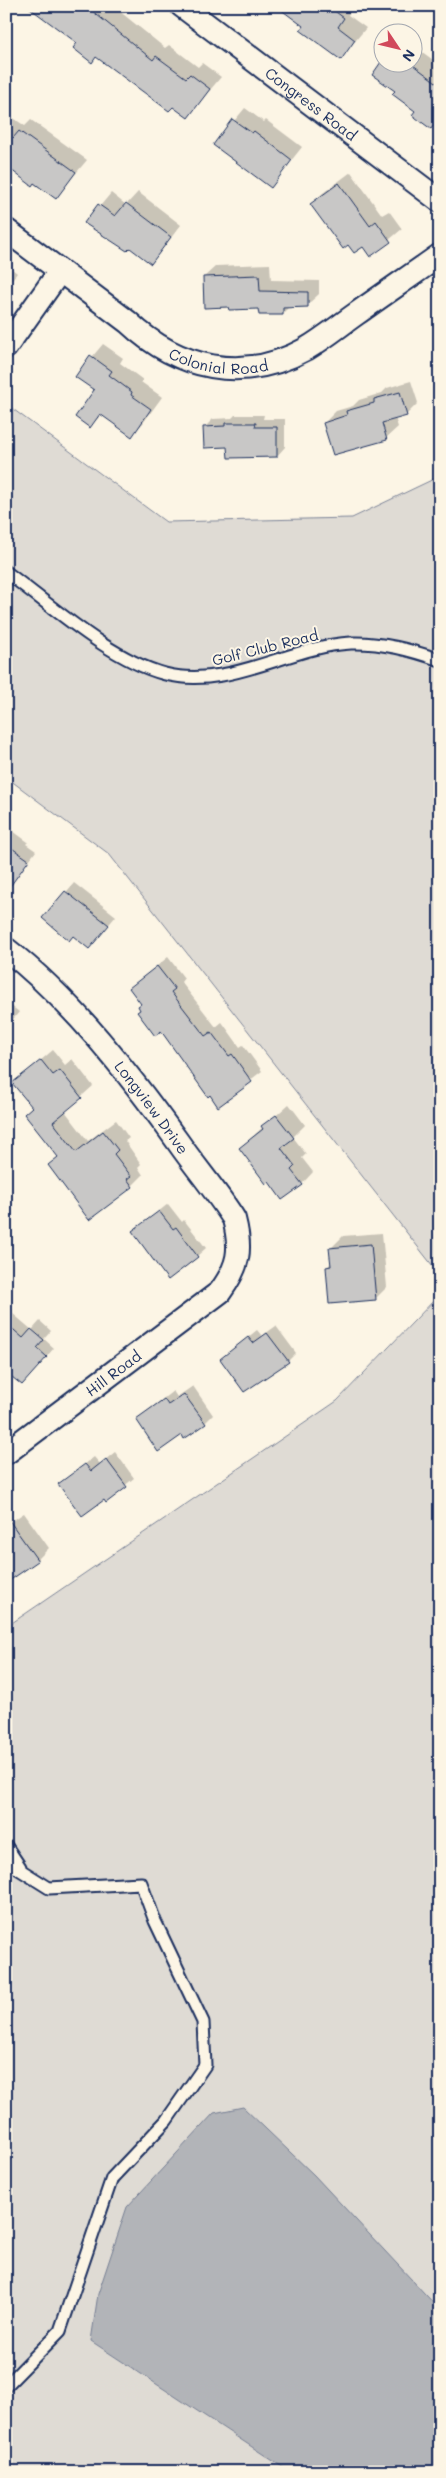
<svg xmlns="http://www.w3.org/2000/svg" width="446" height="2478" font-family="Mali,sans-serif">
<style>
.green{fill:#dfdbd4;stroke:#7d8599}
.water{fill:#b2b4b8;stroke:#767f94}
.shadow{fill:#0003}
.building{fill:#c8c7c6;stroke:#1b2f5e}
.lines{fill:none;stroke-linecap:round;stroke-linejoin:round}
.service-casing{stroke:#1b2f5e;stroke-width:15}
.minor-casing{stroke:#1b2f5e;stroke-width:26}
.service{stroke:#fcf5e5;stroke-width:11}
.minor{stroke:#fcf5e5;stroke-width:22}
.labels{text-anchor:middle;dominant-baseline:central;stroke-width:4;stroke-linejoin:round;paint-order:stroke}
.street-label{font-size:15px;fill:#1b2f5e;stroke:#fcf5e5}
</style>
<rect width="100%" height="100%" fill="#fcf5e5"/>
<filter id="ink" filterUnits="userSpaceOnUse"><feTurbulence type="fractalNoise" baseFrequency=".02" numOctaves="2"/><feDisplacementMap in="SourceGraphic" scale="10" xChannelSelector="R" yChannelSelector="G"/><feConvolveMatrix kernelMatrix="1 2 1 2 8 2 1 2 1" color-interpolation-filters="sRGB"/></filter>
<g filter="url(#ink)">
<path class="green" d="M6 404 166 522 352 518 440 476V1275L109 854 6 777Z
M440 1294V2472H6V1627L337 1401Z"/>
<path class="water" d="M243 2107 314 2175 440 2310V2472H385L370 2465 358 2472H290L91 2341 98 2294 127 2207 214 2113Z"/>
<path class="shadow" d="M34 6H113L165 48 169 45 198 67 202 63 221 77 188 116 97 56 92 61 78 43Z
M278 6H354L348 15 366 28 341 58 304 26Z
M414 46 440 65V118L431 127 397 90 374 74 384 61 414 62Z
M245 108 264 122 266 120 302 147 271 186 215 144Z
M6 113 25 126 31 120 87 160 55 198 6 165Z
M351 172 382 215 389 211 402 229 371 255 363 245 311 204 323 193Z
M138 192 181 225 151 263 130 247 86 223 111 193 126 205Z
M6 264 17 273 6 287Z
M270 264 271 280 319 281V294L307 305 290 306 282 314 204 277 216 266Z
M103 344 123 358 120 363 143 380 141 382 162 397 143 423 132 435 102 414 90 426 96 390 76 376Z
M411 381 418 403 406 415 395 418 398 427 386 438 324 423 336 411 353 406 359 400 382 393 387 388Z
M235 415H264L263 419H285V447L277 456 205 427 213 419 232 418Z
M6 826 28 842 26 844 36 851 6 890Z
M74 883 116 916 89 948 73 935 44 918Z
M168 957 184 978 181 982 216 1027 222 1022 240 1047 243 1045 262 1071 218 1105 199 1082 162 1029 142 1010V1004L130 988Z
M6 1002 19 1012 6 1028Z
M53 1050 65 1065 72 1059 93 1086 65 1111 88 1141 116 1120 129 1138 125 1141 141 1164 138 1167 143 1175 132 1186 59 1156 25 1114 32 1106 14 1083Z
M440 1053V1061L436 1057Z
M289 1104 305 1125 293 1137 306 1154 302 1158 313 1172 302 1184 269 1181 240 1148Z
M168 1204 182 1222 184 1220 206 1248 197 1256 133 1232Z
M382 1233 387 1287 375 1299 327 1267 332 1262 331 1248 343 1236Z
M12 1313 32 1330 40 1321 51 1331 44 1339 54 1348 30 1376 6 1375V1318Z
M276 1326 296 1353 288 1361 221 1359 257 1330 262 1336Z
M193 1386 213 1415 205 1423 137 1419 173 1391 177 1397Z
M115 1452 134 1478 106 1501 60 1484 94 1457 100 1464Z
M24 1513 49 1548 37 1560 6 1581 9 1523Z"/>
<path class="building" d="M27 6H86L153 60 156 56 186 78 190 74 210 89 188 118 173 107 169 111 96 57 92 63 73 48 77 43Z
M276 6H328L344 18 338 27 355 40 341 60 300 30 303 26Z
M381 62H409L440 85V117L431 129 412 115 415 111 392 94 395 91 372 75Z
M232 119 252 133 254 131 292 160 271 188 213 145Z
M19 131 76 172 56 199 34 183 32 186 6 166V133L13 138Z
M339 183 370 226 376 221 391 242 370 257 363 247 354 253 348 245 343 249 310 204Z
M126 203 171 237 151 264 130 248 127 251 84 223 98 204 115 216Z
M259 275 260 291 308 292V307L283 308V315H259L258 309 229 310 228 307 204 308 203 277Z
M90 355 112 371 109 375 132 392 131 395 151 409 132 437 100 414 90 428 75 417 94 390 75 377Z
M400 392 407 416 382 423 387 440 333 455 323 423 347 415 346 411 374 403V399Z
M225 423H256L255 427H277V457L228 458 227 447 204 448 203 427 225 426Z
M6 844 29 860 6 892Z
M65 891 109 925 89 949 73 936 69 941 42 918Z
M157 966 175 989 171 992 205 1036 211 1032 229 1056 232 1054 252 1082 218 1107 210 1095 208 1097 161 1031 155 1036 137 1012 140 1010 138 1006 141 1004 129 988Z
M41 1060 53 1075 60 1070 82 1098 53 1122 76 1152 103 1131 118 1150 114 1154 131 1176 127 1179 133 1187 89 1220 48 1165 58 1157 24 1114 32 1107 12 1083Z
M276 1115 294 1138 281 1148 295 1166 291 1170 303 1185 282 1200 269 1182 266 1184 239 1148 263 1129 261 1126Z
M159 1211 173 1229 176 1227 198 1257 168 1280 132 1231Z
M371 1244 376 1300 329 1304 326 1267 331 1266 329 1248Z
M6 1323 23 1338 31 1329 44 1340 37 1348 47 1357 22 1385 12 1377 10 1379 6 1377Z
M267 1333 289 1362 244 1392 220 1359 248 1337 253 1343Z
M184 1394 206 1424 184 1439 182 1435 158 1452 136 1419 164 1399 168 1405Z
M106 1459 127 1487 106 1503 104 1500 82 1516 58 1484 85 1464 91 1471Z
M6 1516 38 1561 6 1583Z"/>
<g class="lines">
<g class="service-casing">
<path id="service" d="M6 572C52 606 111 660 165 674 230 690 289 646 351 643 382 642 411 650 440 660
M6 1846 20 1867
M6 1861 49 1888 141 1883 155 1921 203 2022 205 2065 166 2121 112 2178 60 2331 6 2386"/>
</g>
<g class="minor-casing">
<g id="minor">
<path id="s1" d="M182 6 440 201"/>
<path id="s2" d="M6 230 128 322C178 369 243 384 306 349 323 339 339 326 356 314 384 294 412 275 440 255"/>
<path d="M6 347 60 271"/>
<path id="s3" d="M6 949C71 999 130 1075 178 1142 196 1168 217 1192 234 1219 242 1250 239 1266 220 1292L6 1453"/>
</g>
</g>
<use href="#service" class="service"/>
<use href="#minor" class="minor"/>
</g>
</g>
<g class="labels">
<g class="street-label">
<text stroke="none"><textPath href="#s1" startOffset="162">Congress Road</textPath></text>
<text stroke="none"><textPath href="#s2" startOffset="255">Colonial Road</textPath></text>
<text transform="translate(265 647) rotate(-14)">Golf Club Road</text>
<text stroke="none"><textPath href="#s3" startOffset="216">Longview Drive</textPath></text>
<text transform="translate(113 1373) rotate(-37)">Hill Road</text>
</g>
</g>
<rect width="446" height="2478" fill="none" stroke="#fcf5e5" stroke-width="25"/>
<rect x="12" y="12" width="421" height="2453" fill="none" stroke="#1b2f5e" stroke-width="2" filter="url(#ink)"/>
<g transform="translate(398 48) rotate(125)"><circle r="24" fill="#fcf5e5" stroke="#a2a6af"/>
<path d="M0-4L9 19L0 12L-9 19Z" fill="#d1495b"/>
<text y="-8" font-size="14" font-weight="bold" text-anchor="middle" fill="#1b2f5e">N</text>
</g>
</svg>
